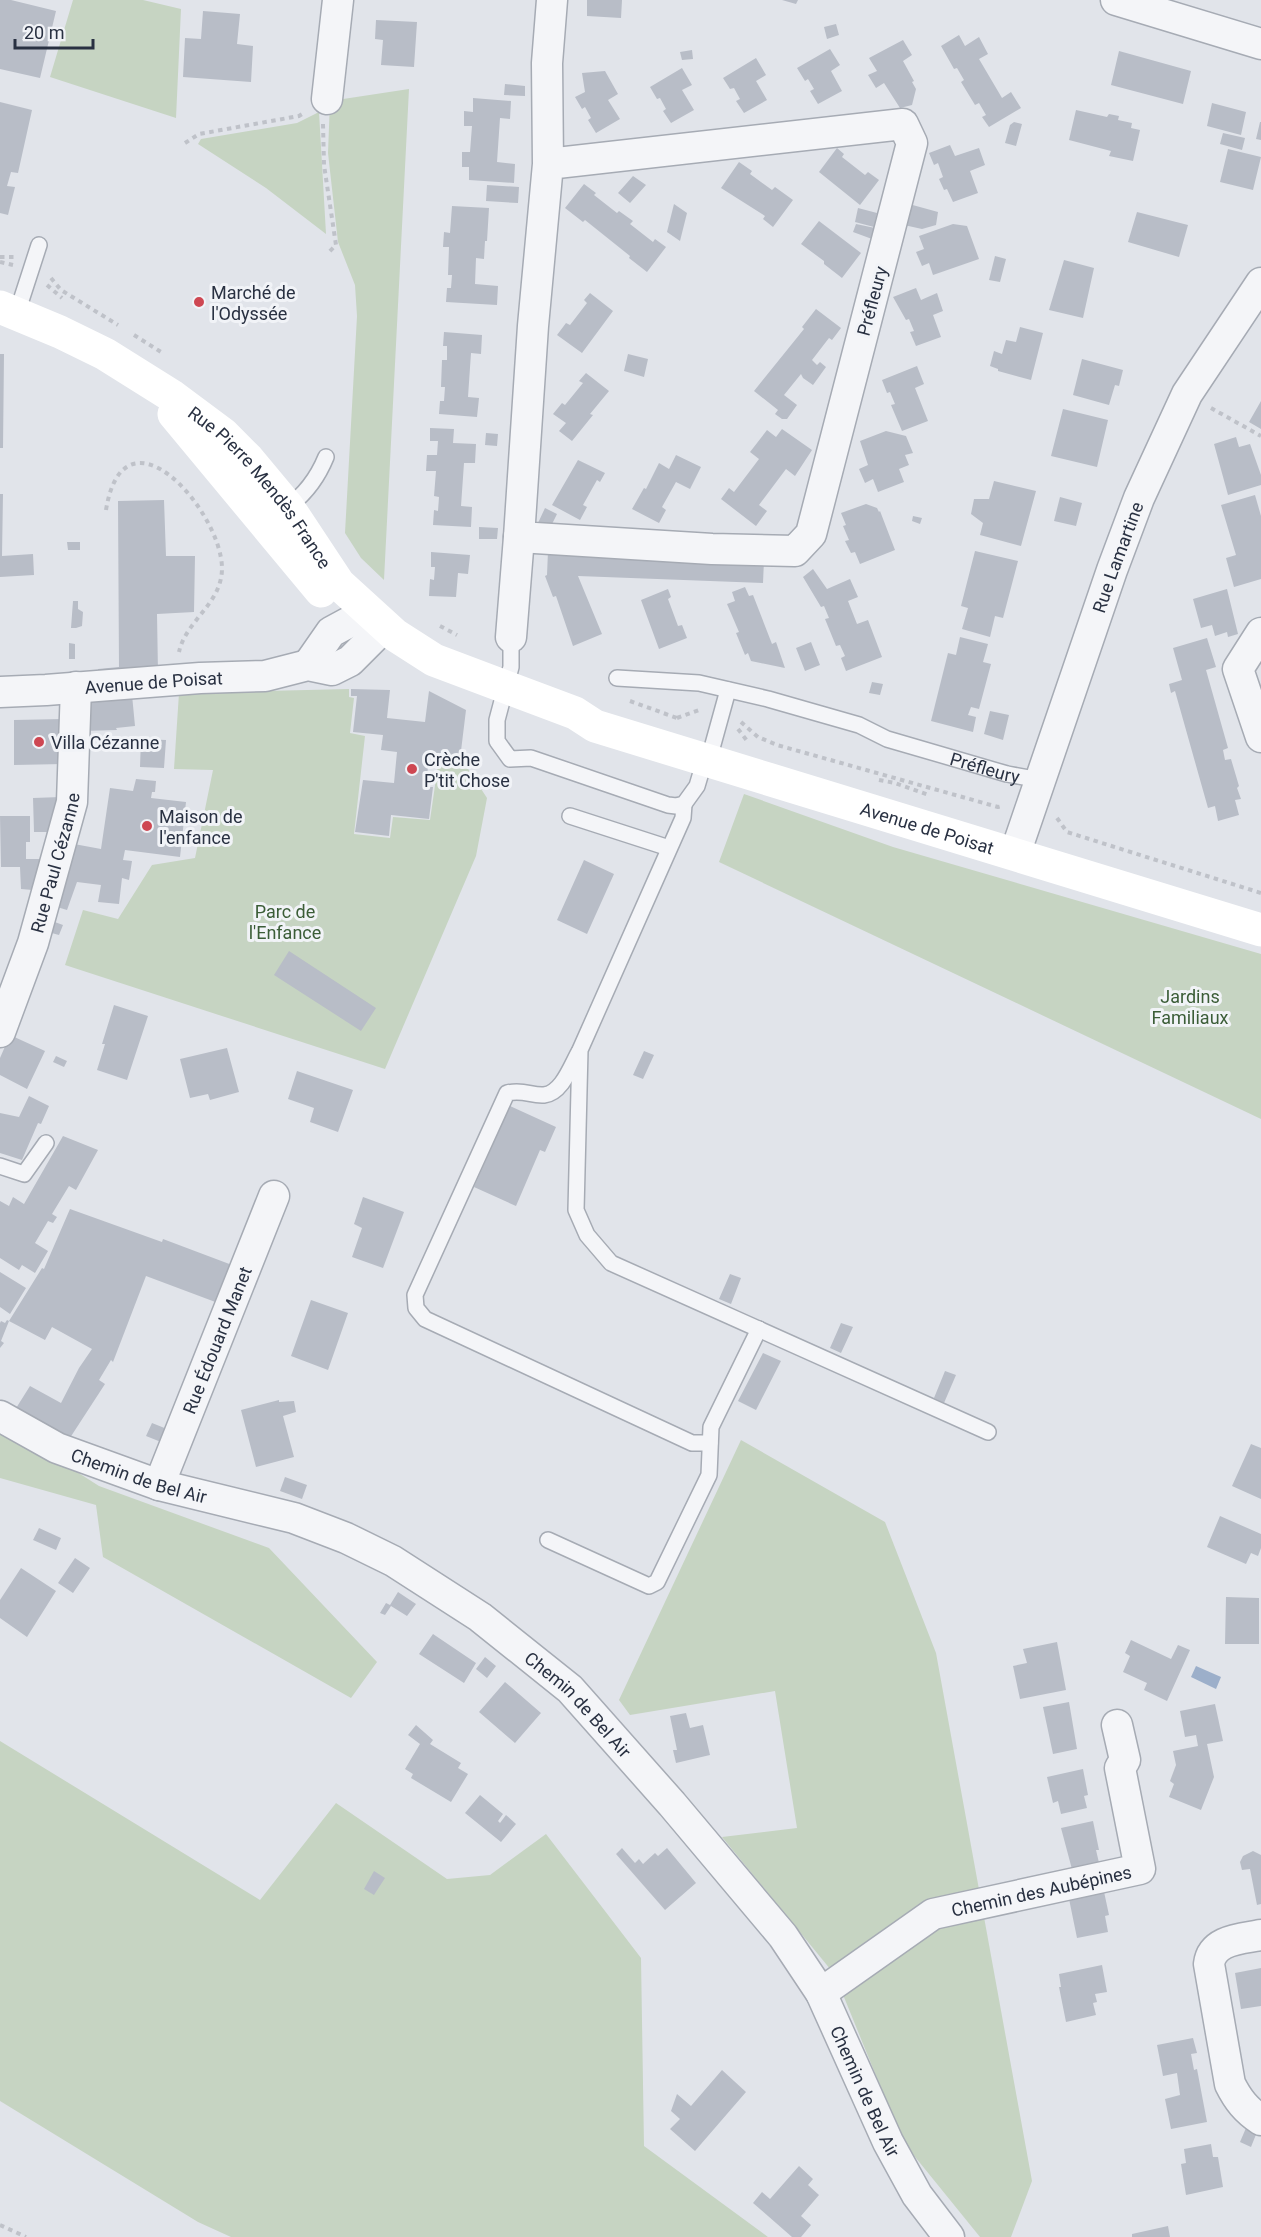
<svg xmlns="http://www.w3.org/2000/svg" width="1261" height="2237" font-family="Roboto,sans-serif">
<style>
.green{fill:#c6d4c2}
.water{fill:#9cafca}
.building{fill:#b8bdc7}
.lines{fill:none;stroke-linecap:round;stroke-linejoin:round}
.service-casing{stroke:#a6abb4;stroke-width:18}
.minor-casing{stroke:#a6abb4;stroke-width:33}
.path{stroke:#bfc2c9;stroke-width:4;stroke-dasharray:4.5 4.5;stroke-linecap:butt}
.service{stroke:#f4f5f8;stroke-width:15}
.minor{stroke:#f4f5f8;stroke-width:30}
.secondary{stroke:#fff;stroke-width:33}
.poi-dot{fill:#ce4752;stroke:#f1f3f7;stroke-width:2}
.labels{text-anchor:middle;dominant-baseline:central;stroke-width:6;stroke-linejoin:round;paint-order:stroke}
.poi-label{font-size:18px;fill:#293142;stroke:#f1f3f7;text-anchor:start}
.street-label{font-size:18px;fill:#293142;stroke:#f1f3f7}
.park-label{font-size:18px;fill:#3b5d37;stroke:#f1f3f7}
</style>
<rect width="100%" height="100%" fill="#e1e4ea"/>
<path class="green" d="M73 0H143L181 9 176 118 50 77Z
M409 89 384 580 361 558 345 533 357 316 355 285 338 242 328 153 330 101Z
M319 112 326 234 266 188 198 144 201 139 297 123Z
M349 689V697L354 698 350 733 365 736 354 834 390 838 393 817 430 820 439 758 463 761 487 798 476 856 385 1069 65 965 83 910 118 919 152 865 195 858 213 770 174 769 179 693Z
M744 794 893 847 1261 954V1119L719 862Z
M0 1423 99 1486 269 1548 377 1662 351 1698 103 1557 96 1505 0 1478Z
M741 1440 885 1522 936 1653 1032 2181 1011 2237H980L903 2142 835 1975 722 1837 797 1828 775 1691 630 1715 619 1700Z
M0 1741 260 1900 336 1803 447 1879 490 1875 546 1834 641 1958 644 2146 768 2237H231L198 2222 0 2101Z"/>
<path class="water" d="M1196 1666 1221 1677 1216 1689 1191 1677Z"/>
<path class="building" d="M0 0H11L56 11 40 78 0 69Z
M587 0H622L621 18 587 16Z
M782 0H798L796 4Z
M203 11 240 14 237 44 253 46 251 82 183 77 185 38 201 39Z
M376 20 417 22 414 67 381 65 383 40 375 39Z
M836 24 839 35 827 39 824 27Z
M959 35 965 46 979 37 988 54 979 59 1002 98 1011 92 1021 108 989 127 982 117 986 115 979 103 975 105 961 82 964 80 957 68 954 69 941 46Z
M903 40 912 55 903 61 914 81 912 82 916 89 912 105 900 108 884 83 876 88 868 75 877 71 869 58Z
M830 49 840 65 831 71 842 91 818 104 810 91 814 89 808 79 805 81 797 68Z
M692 50 693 59 682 60 680 52Z
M1119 51 1191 71 1183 104 1111 85Z
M756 58 766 75 756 81 767 100 744 113 736 101 740 99 734 88 730 89 723 78Z
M682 68 692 85 682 90 694 110 671 123 663 111 666 109 660 98 657 99 650 87Z
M605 71 618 94 608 100 620 119 596 133 588 120 591 118 585 107 582 109 575 97 585 92 582 73Z
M505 84 525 86V96L504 95Z
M473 98 511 101 510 119 500 118 497 162 515 164 514 183 469 180V167H462V152H470L472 126H464V111L473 112Z
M0 102 32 110 18 173 11 172 7 186 15 187 8 215 0 213Z
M1212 103 1246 112 1241 135 1207 126Z
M1076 110 1107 117 1109 114 1119 116 1118 120 1132 123 1131 128 1140 130 1133 161 1109 156 1111 151 1069 140Z
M1014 122 1022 124 1016 146 1005 143 1010 125Z
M1260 122H1261V140L1256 139Z
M1223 133 1245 138 1242 150 1220 144Z
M950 145 955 156 979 148 985 165 970 171 978 193 953 202 947 189 944 190 939 179 943 177 938 163 934 165 929 153Z
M837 148 844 154 842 157 865 175 868 172 879 180 860 205 819 172Z
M1228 149 1261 157 1253 190 1220 182Z
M739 162 752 171 750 174 772 190 775 187 793 200 773 227 763 219 765 216 721 188Z
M633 176 646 185 630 203 618 193Z
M584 184 596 193 594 195 617 213 619 211 633 221 630 224 653 242 655 239 666 247 647 272 629 258 630 256 585 220 583 222 565 208Z
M487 185 519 187 518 203 486 201Z
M674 204 687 213 680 241 667 232Z
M909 204 938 212 936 225 922 229 904 225Z
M452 206 489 208 487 241H485L484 259 476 258 475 284 498 286 497 305 446 302 447 288H451L452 275H448L449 247H443L444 232 450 233Z
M858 208 877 213 874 227 855 222Z
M1137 212 1188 225 1179 257 1128 242Z
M819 221 861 253 842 278 824 264V261L801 244Z
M856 224 875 228 872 239 853 232Z
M953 224 967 226 979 259 933 275 929 263 922 266 916 252 924 249 919 236Z
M995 256 1006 259 1000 282 989 280Z
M1064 260 1094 268 1083 318 1049 310Z
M916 288 921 300 937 293 943 311 933 315 941 337 916 346 910 332 914 331 909 319 906 320 893 297Z
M590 293 613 311 582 353 557 335 566 323 570 325 587 303 584 300Z
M816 309 841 328 832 340 829 338 812 360 817 365 820 362 826 367 813 385 803 378 801 374 784 395 797 405 787 419H782L775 414 778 410 754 391 804 329 802 327Z
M1020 327 1043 333 1031 380 998 371V369L990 366 994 351 1002 354 1006 340 1016 342Z
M444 332 482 335 481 354 471 353 468 397 479 398 477 417 439 414 440 401H444L445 387H441L442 360H447V346H443Z
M0 354H4L3 448H0Z
M628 354 648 359 644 377 624 371Z
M1082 359 1123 370 1119 386 1115 385 1109 405 1073 395Z
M917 366 924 384 915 388 928 421 902 431 891 405 895 404 890 392 887 393 882 380Z
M586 373 609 391 590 414 593 415 572 441 559 431 566 423 553 414 562 403 565 405 583 383 579 381Z
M1261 401V429L1249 422Z
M1063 409 1108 420 1097 467 1051 456Z
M430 428 454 429 453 443 476 444 475 463H464L461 506 472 507 471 527 433 525 434 510 438 511 439 497 434 496 436 471H426L427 455H437L438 441H430Z
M782 429 812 450 795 476 786 469 759 505 767 511 756 526 721 499 729 488 734 492 759 459 750 452 767 430 776 437Z
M886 431 906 436 913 453 905 455 909 465 899 469 904 482 878 492 873 479 865 483 859 469 868 465 860 441Z
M486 433 498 434 497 446 485 445Z
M1236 437 1239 447 1250 444 1261 475V485L1228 495 1214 444Z
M676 455 701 467 690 489 676 482 662 507 666 510 659 523 632 509 644 488 646 489 659 463 669 469Z
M578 460 605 473 600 482 597 480 583 505 587 507 580 520 552 505Z
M994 481 1036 491 1021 546 980 535 983 523 971 514 974 499H989Z
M0 494H3L2 556 33 554 34 575 0 577Z
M1255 495 1261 516V579L1234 587 1226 558 1236 555 1221 505Z
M1060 497 1082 503 1076 526 1054 521Z
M164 500 166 556H195L194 612 157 614 158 673 98 675V669L119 667 118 501Z
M866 504 877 508 879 512 880 511 895 550 860 564 855 552 851 553 845 541 849 540 843 526 846 525 841 513Z
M545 508 557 514 550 528 538 523Z
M913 516 922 518 920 524 912 521Z
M479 527 498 528 497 539H479Z
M67 542H80V550H68Z
M548 551 764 560 763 583 578 576 602 634 573 646 556 596 553 597 545 576 547 575Z
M975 551 1018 561 1003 618 995 616 990 637 962 629 968 608 961 606Z
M431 552 470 555 468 574 458 573 456 597 429 596 430 579 434 580 435 567H431Z
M813 569 827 589 850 579 858 597 848 601 857 624 868 620 882 657 846 671 841 658 845 656 840 645 836 646 825 619 829 618 824 606 821 607 803 577Z
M745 587 749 596 753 595 772 644 776 642 785 668 751 661 748 653 745 655 736 633 739 632 727 604 735 601 732 592Z
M668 589 671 597 668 599 678 626 682 625 687 638 659 649 641 600Z
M1227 589 1238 634 1228 637 1227 632 1215 636 1212 625 1201 628 1193 599Z
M73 601H78V609L83 612 82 626 76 628H71Z
M960 637 988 644 983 662 991 664 979 709 971 707 968 715 976 717 973 732 931 721 948 653 956 655Z
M1207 638 1216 667 1206 670 1228 748 1223 750 1225 760 1231 759 1239 786 1237 788 1241 799 1235 800 1239 815 1218 821 1215 806 1208 808 1175 691 1171 693 1169 684 1182 680 1173 648Z
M811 642 820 665 805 671 796 648Z
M69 643 75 644V659H69Z
M872 682 883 684 880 695 869 693Z
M351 689 390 690 387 718 425 722 429 691 466 710 460 759 429 756 426 787H433L429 819 391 815 389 836 355 832 363 780 394 783 397 752 381 750 383 735 353 732 357 696H351Z
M132 695 135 726 116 728 117 730 82 731 84 701Z
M990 711 1009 715 1003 740 984 734Z
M63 719V764L14 765V720Z
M141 739 166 740 164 768 140 767Z
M136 779 156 781 155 792H152L151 798 186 802 180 857 125 850 123 860 132 861 129 880 122 878 119 904 98 902 101 885 77 882 67 910 57 907 74 844 101 849 110 788 133 791Z
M61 797 55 832H34L33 798Z
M0 816H30V842H26V859H50L44 891 21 889 20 867H1Z
M584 860 614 874 587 934 557 920Z
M52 921 63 925 59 935 48 932Z
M289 951 376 1008 361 1031 274 975Z
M114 1005 148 1016 127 1080 97 1070 105 1044H102Z
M10 1035 45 1051 27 1089 0 1075V1058Z
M227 1048 239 1092 210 1100 208 1094 190 1098 180 1059Z
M644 1051 654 1055 643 1079 633 1075Z
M56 1056 67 1061 64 1067 53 1062Z
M297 1071 353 1090 338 1132 310 1122 314 1108 288 1099Z
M29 1096 49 1106 41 1124 38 1123 22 1160 0 1153V1113L19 1117Z
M510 1106 556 1127 545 1152 540 1150 516 1206 474 1187Z
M63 1136 98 1150 76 1190 69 1186 52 1214 57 1217 53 1223 48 1221 35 1243 48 1251 35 1273 22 1265 19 1270 0 1258V1201L9 1206 13 1197 24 1204Z
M363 1197 404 1212 383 1268 352 1257 362 1228 354 1224Z
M70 1209 162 1242 163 1239 232 1265 218 1303 146 1276 113 1362 111 1360 99 1380 105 1384 66 1444 13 1413 30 1386 61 1403 79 1368 92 1349 52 1327 45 1340 9 1321 1 1341 4 1343 0 1348V1323L1 1321 5 1323 7 1320 9 1321 42 1268 44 1269Z
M0 1272 26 1288 10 1314 0 1307Z
M730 1274 741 1278 731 1304 719 1299Z
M311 1300 348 1313 328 1370 291 1356Z
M841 1323 853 1327 841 1353 830 1348Z
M763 1353 781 1361 756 1410 738 1401Z
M945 1371 956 1375 944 1403 934 1398Z
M279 1400V1402L294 1401 296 1412 283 1416 294 1457 256 1467 241 1410Z
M152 1423 167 1429 161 1442 146 1436Z
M1251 1444 1261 1448V1499L1232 1486Z
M285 1477 307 1485 302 1499 280 1491Z
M1220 1516 1261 1534V1548L1258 1556 1251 1553 1246 1564 1207 1547Z
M39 1528 61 1538 56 1550 33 1540Z
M75 1558 90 1568 73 1593 58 1583Z
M21 1568 56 1591 27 1637 0 1618V1600Z
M398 1592 416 1604 407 1616 391 1606 385 1615 380 1613 386 1603 390 1605Z
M1226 1597 1259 1598V1644H1225Z
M433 1634 476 1663 464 1683 419 1654Z
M1131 1640 1171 1659 1178 1645 1190 1650 1167 1701 1144 1690 1147 1683 1123 1672 1130 1656 1125 1653Z
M1057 1642 1066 1690 1020 1699 1013 1666 1027 1663 1023 1649Z
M485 1657 496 1666 487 1678 476 1669Z
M505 1682 541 1713 515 1743 479 1712Z
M1069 1702 1077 1749 1053 1754 1043 1707Z
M1215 1704 1223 1741 1207 1744 1214 1777 1201 1810 1169 1797 1174 1784 1170 1781 1176 1765 1173 1751 1198 1746 1196 1735 1185 1737 1180 1711Z
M686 1713 690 1728 703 1725 710 1755 676 1763 673 1750H677L670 1716Z
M416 1725 433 1740 430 1744 461 1763 458 1768 468 1774 451 1802 411 1778 413 1774 405 1769 420 1744 408 1735Z
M1083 1769 1088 1795 1084 1796 1087 1808 1061 1814 1058 1801 1053 1803 1047 1777Z
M480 1795 503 1814 498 1821 500 1823 506 1815 516 1824 501 1842 465 1813Z
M1093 1821 1099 1850H1096L1100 1867 1073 1873 1061 1828Z
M622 1848 635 1863 639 1859 643 1864 655 1853 658 1856 667 1848 696 1883 665 1910 616 1854Z
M1253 1851 1261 1855V1904L1257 1905 1250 1869 1242 1870 1240 1862 1243 1856Z
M374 1871 385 1878 374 1895 364 1889Z
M1103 1887 1109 1915 1105 1916 1108 1932 1077 1938 1068 1894Z
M1102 1965 1107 1992 1095 1994 1097 2002 1093 2003 1096 2015 1066 2022 1059 1987H1061L1059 1974Z
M1261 1968V2006L1241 2009 1235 1973Z
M1193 2038 1197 2053 1191 2054 1194 2070 1197 2069 1207 2122 1171 2129 1165 2099 1180 2095 1177 2073 1163 2076 1157 2045Z
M722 2070 746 2092 695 2151 670 2129 680 2119 671 2111 677 2094 691 2106Z
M1246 2128 1257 2132 1251 2147 1240 2142Z
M1211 2144 1213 2157H1218L1223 2187 1186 2195 1181 2164 1186 2163 1184 2149Z
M799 2166 813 2179 808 2185 819 2195 801 2216 811 2225 801 2237H792L753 2203 762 2192 770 2199Z
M1168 2226 1170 2237H1132V2234Z"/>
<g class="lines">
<g class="service-casing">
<g id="service">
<path d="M17 313 39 245"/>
<path d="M286 508C305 495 317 479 326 457"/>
<path d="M511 637V667L497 720V741L510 759 531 758 668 805 676 806 684 804 697 786 705 759 712 748 728 690"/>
<path id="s1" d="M617 678 699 683 768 699 859 725 887 739 1007 774 1040 780"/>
<path d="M684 804 683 818 580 1050 576 1210 587 1235 611 1263 988 1432"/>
<path d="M570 816 669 848"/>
<path d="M579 1052C571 1066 562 1093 544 1095 531 1096 524 1089 507 1093L415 1295 416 1308 425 1319 692 1443H710"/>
<path d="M0 1166 24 1174 46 1143"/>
<path d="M548 1540 649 1586 657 1582 709 1475 711 1427 759 1329"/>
</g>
</g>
<g class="minor-casing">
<g id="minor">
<path d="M1116 0 1261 44"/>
<path d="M327 99 338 0"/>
<path d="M548 164 903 124 912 143 811 534 795 551 712 549 519 537 533 326 548 164 547 63 552 0"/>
<path d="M1261 633 1238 669 1261 737"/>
<path d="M511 637 519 537"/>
<path d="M308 665 331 632 368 612"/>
<path id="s2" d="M0 692 46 690 200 678 265 676 308 665 332 670 350 661 384 627"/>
<path id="s3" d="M1015 854 1112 570 1139 498 1187 394 1261 283"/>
<path id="s4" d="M0 1032 33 943 72 802 76 687"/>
<path id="s5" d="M0 1416 57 1448 159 1485 294 1518 346 1538 393 1561 480 1617 570 1689 672 1804 783 1936 821 1993 888 2142 917 2195 949 2237"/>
<path id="s6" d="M159 1485 274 1196"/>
<path d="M1261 1935C1242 1939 1212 1939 1209 1964L1230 2084C1238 2100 1246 2110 1261 2120"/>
<path id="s7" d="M821 1993 933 1914 1140 1869 1120 1768 1125 1760 1117 1725"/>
</g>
</g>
<path class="path" d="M323 124 324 165 336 245 329 252
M185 143 199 134 299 116 304 113
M0 257H14
M0 262 13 265
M51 278 61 290 118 325
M47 285 62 298
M134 335 161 352
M1211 408 1261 436
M106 510C124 400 221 510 222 568 222 604 186 620 179 652
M440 626 457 635
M630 701 677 718 676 720
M677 718 702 709
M741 722 758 737 777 745 998 807 1002 806
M738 729 748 742
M879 780 895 783 929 795
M1057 818 1067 832 1261 893
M0 2225 26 2237"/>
<use href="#service" class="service"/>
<use href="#minor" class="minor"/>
<g class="secondary">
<path id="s8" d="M0 307 60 332 105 354 172 396 223 434 248 459 288 507 339 584 395 635 434 660 575 713 595 726 1261 930"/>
<path d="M174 414 321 591"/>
</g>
</g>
<g class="poi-dot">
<circle cx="199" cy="302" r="6"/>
<circle cx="39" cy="742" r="6"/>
<circle cx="412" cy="769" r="6"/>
<circle cx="147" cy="826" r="6"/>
</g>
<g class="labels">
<g class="poi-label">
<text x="211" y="292">Marché de<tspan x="211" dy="21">l'Odyssée</tspan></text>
<text x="51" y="742">Villa Cézanne</text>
<text x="424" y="759">Crèche<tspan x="424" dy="21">P'tit Chose</tspan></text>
<text x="159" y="816">Maison de<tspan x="159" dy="21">l'enfance</tspan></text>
</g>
<g class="street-label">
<text transform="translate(872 301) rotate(-75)">Préfleury</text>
<text stroke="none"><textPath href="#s8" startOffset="322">Rue Pierre Mendès France</textPath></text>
<text stroke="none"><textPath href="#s3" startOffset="314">Rue Lamartine</textPath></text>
<text stroke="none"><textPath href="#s2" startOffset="154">Avenue de Poisat</textPath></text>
<text stroke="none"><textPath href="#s1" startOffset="381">Préfleury</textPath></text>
<text stroke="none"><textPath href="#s8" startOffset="1092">Avenue de Poisat</textPath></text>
<text stroke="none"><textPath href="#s4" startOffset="178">Rue Paul Cézanne</textPath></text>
<text stroke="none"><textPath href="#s6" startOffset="156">Rue Édouard Manet</textPath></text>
<text stroke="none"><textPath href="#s5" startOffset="152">Chemin de Bel Air</textPath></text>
<text stroke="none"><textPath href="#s5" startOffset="656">Chemin de Bel Air</textPath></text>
<text stroke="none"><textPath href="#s7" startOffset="248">Chemin des Aubépines</textPath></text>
<text stroke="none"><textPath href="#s5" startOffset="1142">Chemin de Bel Air</textPath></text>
</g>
<g class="park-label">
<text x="285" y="911">Parc de<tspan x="285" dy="21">l'Enfance</tspan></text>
<text x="1190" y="996">Jardins<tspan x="1190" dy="21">Familiaux</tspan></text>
</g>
</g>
<path d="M15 39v9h78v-9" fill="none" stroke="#293142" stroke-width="3"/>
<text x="24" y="39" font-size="18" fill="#293142" stroke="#f1f3f7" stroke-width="4.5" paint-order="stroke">20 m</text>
</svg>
